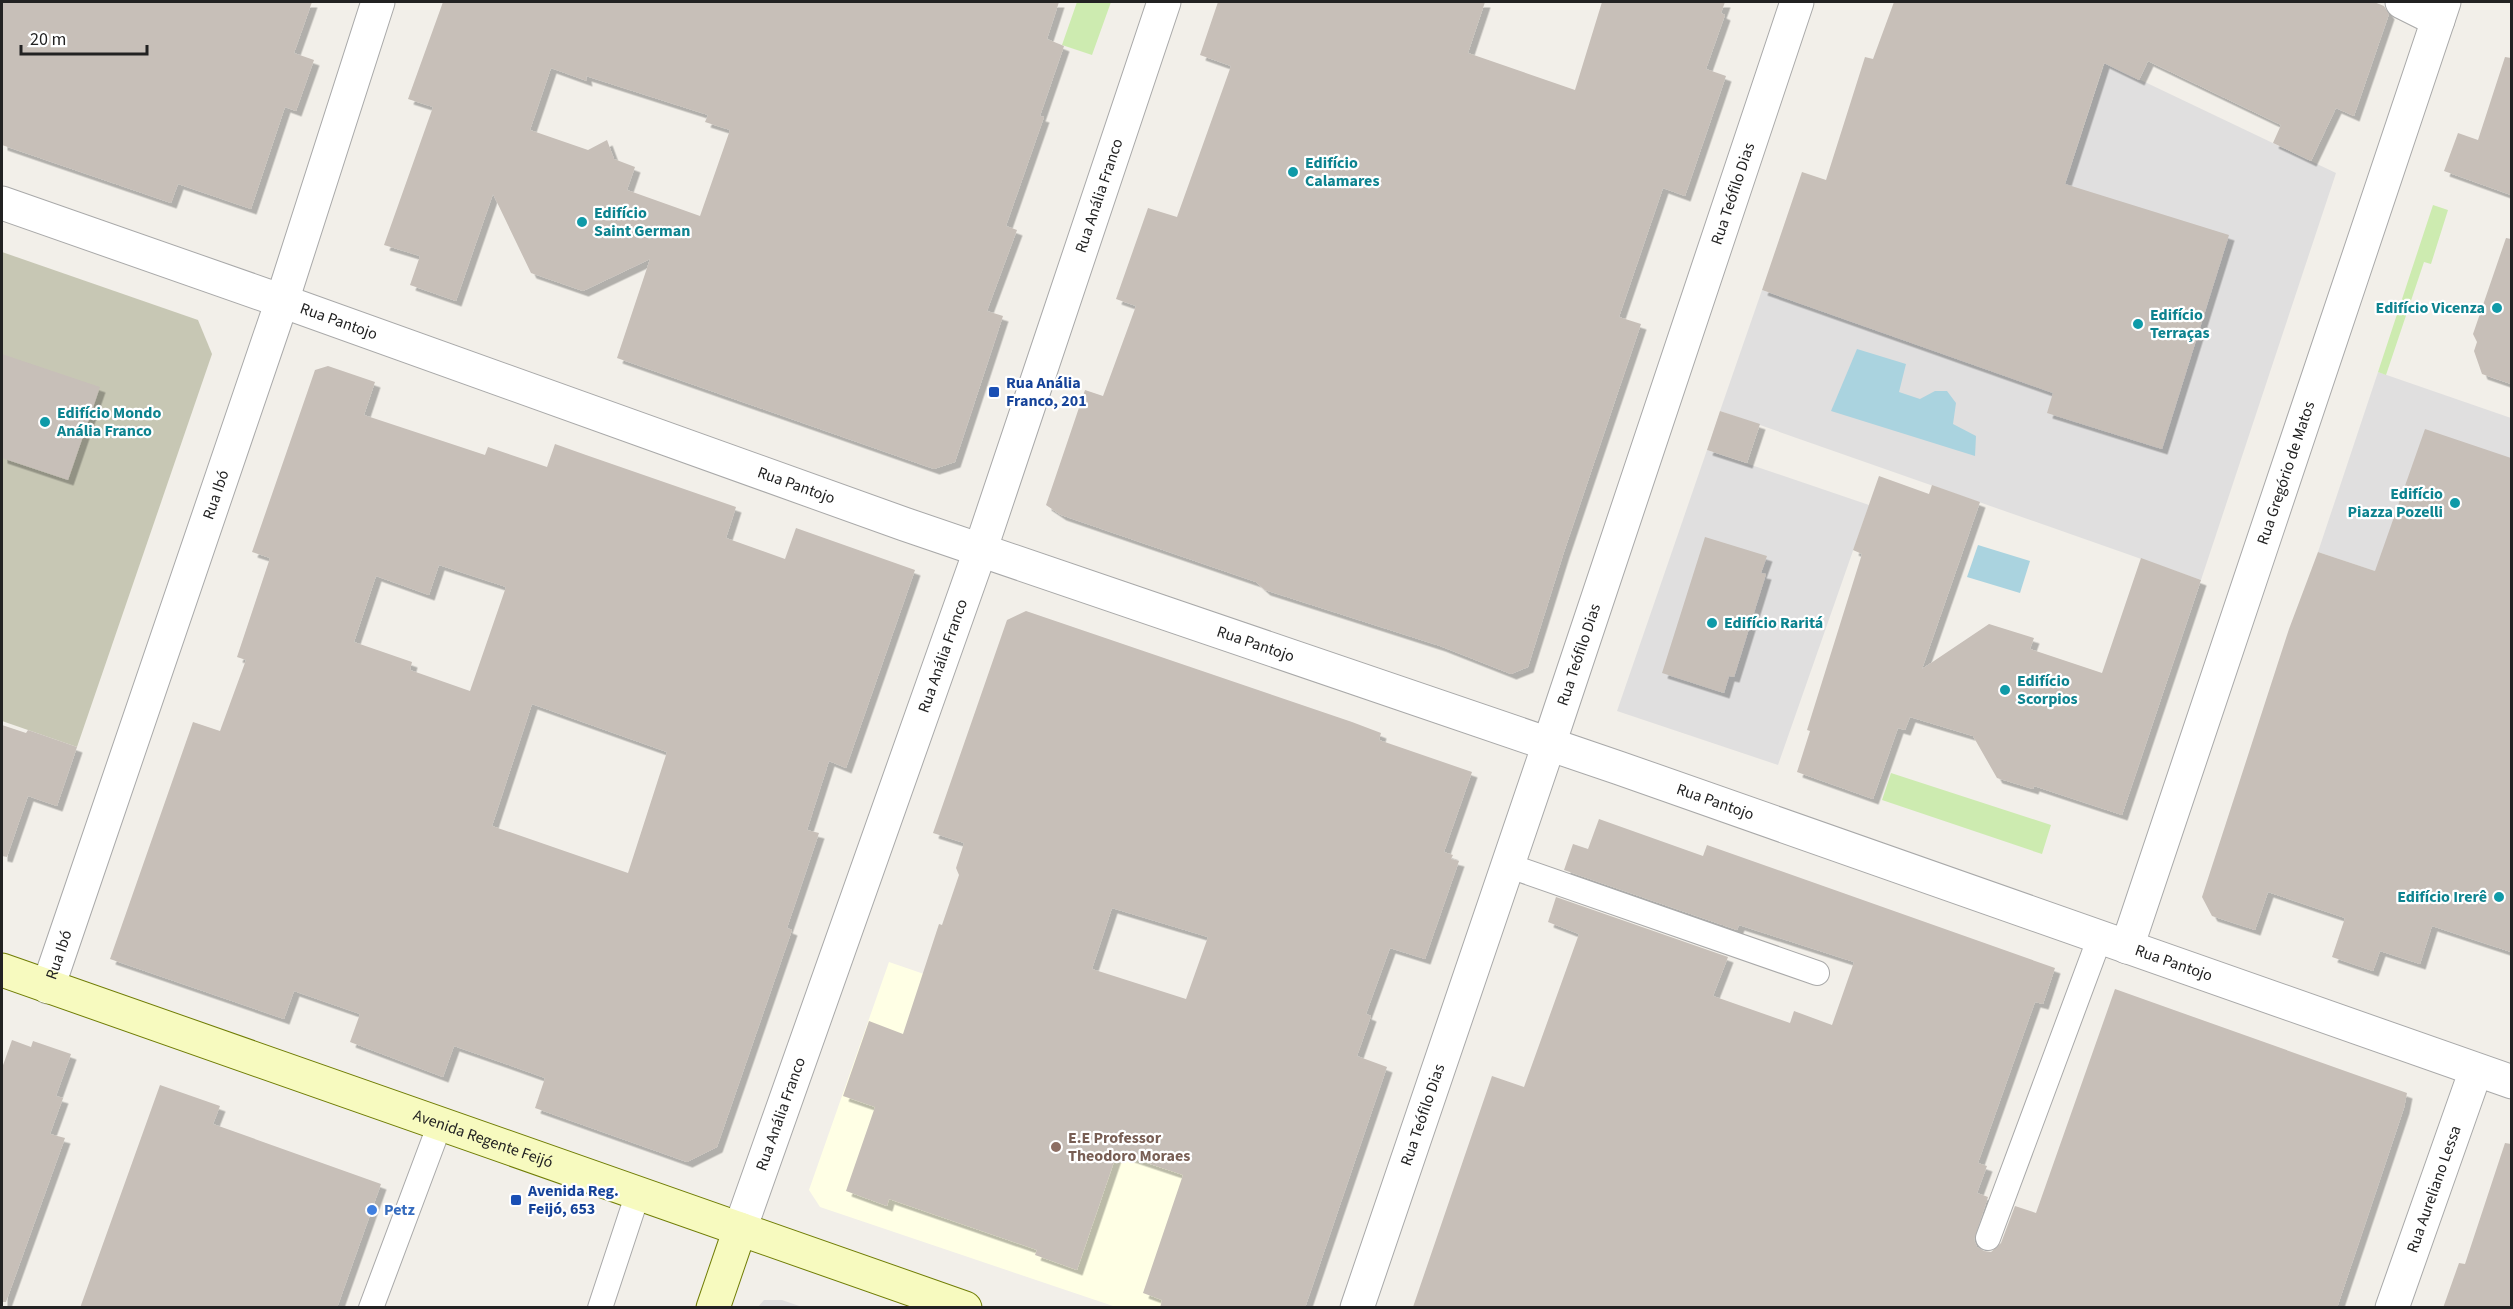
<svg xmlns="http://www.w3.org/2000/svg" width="2513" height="1309" font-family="'Source Sans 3',sans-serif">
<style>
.residential{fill:#e0dfdf}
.education{fill:#ffffe5}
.construction{fill:#c7c7b4}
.grass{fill:#cdebb0}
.water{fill:#aad3df}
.building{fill:#c7bfb8;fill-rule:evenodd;filter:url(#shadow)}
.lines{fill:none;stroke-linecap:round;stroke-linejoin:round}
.lane-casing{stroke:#a9a9a9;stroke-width:26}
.street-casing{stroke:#a9a9a9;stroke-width:35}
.secondary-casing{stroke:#707d05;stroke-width:35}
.lane{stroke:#fff;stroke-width:24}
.street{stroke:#fff;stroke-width:33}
.secondary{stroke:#f7fabf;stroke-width:33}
.culture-dot{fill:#0f9aa8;stroke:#fff;stroke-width:2}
.transit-dot{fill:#1a4fb4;stroke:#fff;stroke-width:2}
.education-dot{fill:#8d6e63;stroke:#fff;stroke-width:2}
.shop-dot{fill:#3f7fe0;stroke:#fff;stroke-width:2}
.labels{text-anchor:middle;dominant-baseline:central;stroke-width:4.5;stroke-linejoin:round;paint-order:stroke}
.culture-label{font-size:16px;font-weight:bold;fill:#0d838f;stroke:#fff;text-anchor:start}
.street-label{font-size:16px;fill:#222;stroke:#fff}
.transit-label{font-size:16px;font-weight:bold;fill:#164399;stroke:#fff;text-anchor:start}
.education-label{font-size:16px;font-weight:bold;fill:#785e54;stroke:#fff;text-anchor:start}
.shop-label{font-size:16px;font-weight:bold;fill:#366cbe;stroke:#fff;text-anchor:start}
</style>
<defs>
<filter id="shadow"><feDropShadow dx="5.5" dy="5.5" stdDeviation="0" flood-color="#0004"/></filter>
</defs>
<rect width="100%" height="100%" fill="#f2efe9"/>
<path class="residential" d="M2105 63 2336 173 2201 580 1720 411 1762 290 1999 373 2041 255Z
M2378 372 2511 418V617L2318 552Z
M1707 450 1869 505 1778 765 1617 711Z
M764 1300H782L802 1307H758Z"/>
<path class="education" d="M889 962 1302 1104 1231 1307H1116L820 1207 809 1190Z"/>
<path class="construction" d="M2 252 198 320 212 354 77 747 2 721Z"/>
<path class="grass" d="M1077 2H1111L1092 55 1062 45Z
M2433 205 2448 210 2431 264 2424 262 2386 375 2378 372Z
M1891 773 2051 825 2042 854 1882 800Z"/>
<path class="water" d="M1857 349 1906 364 1899 392 1920 399 1935 391H1947L1956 403 1953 424 1976 436 1975 456 1831 411Z
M1978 545 2030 561 2020 593 1967 577Z"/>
<path class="building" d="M2 2H312L294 53 314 60 296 111 285 107 251 209 178 184 171 203 2 145Z
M443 2H1059L1047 39 1064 46 1040 116 1044 117 1006 226 1017 230 987 311 1003 316 955 462 934 469 617 358 650 259 583 291 531 273 493 194 456 301 410 285 420 256 384 245 433 107 408 99ZM551 68 587 81 586 76 708 115 705 122 730 130 700 216 627 190 635 167 614 159 607 140 588 150 530 130Z
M1218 2H1485L1468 53 1575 90 1602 2H1725L1721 13 1725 15 1706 69 1726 76 1685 196 1663 188 1619 317 1641 324 1564 552 1528 667 1511 674 1440 646 1265 590 1256 582 1061 515 1046 505 1085 390 1103 396 1136 306 1116 299 1148 208 1177 217 1231 66 1200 55Z
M1894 2H2374L2384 6 2389 14 2354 116 2336 108 2311 161 2273 143 2281 125 2148 61 2139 80 2104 63 2065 184 2229 235 2162 449 2047 413 2053 393 1762 290 1802 172 1826 180 1865 57 1873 59Z
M2505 57 2511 58V195L2444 171 2458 133 2478 140Z
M2506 238 2511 239V384L2482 374 2474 351 2477 342 2473 334Z
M2 354 100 387 68 480 2 458Z
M328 366 375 382 364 415 485 455 488 447 547 467 555 444 586 455 736 507 726 538 785 559 796 528 915 570 846 768 829 761 807 830 819 833 787 928 792 930 717 1147 687 1162 535 1108 545 1078 503 1063 454 1046 443 1077 350 1042 360 1014 294 991 284 1019 110 959 193 722 220 731 246 660 237 657 270 558 252 552 315 370ZM439 565 506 587 470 691 410 670 412 662 354 642 376 576 429 595ZM532 704 667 752 628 873 492 826Z
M1720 411 1760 424 1747 463 1707 450Z
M2425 429 2511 458V952L2432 926 2420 964 2380 951 2373 971 2332 957 2345 918 2268 892 2255 930 2212 916 2202 897 2289 629 2318 552 2375 571Z
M1879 476 1929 494 1932 485 1980 502 1922 669 1989 624 2034 638 2030 649 2102 673 2141 558 2201 580 2122 815 2034 786 2033 789 1997 778 1973 736 1910 717 1905 730 1898 728 1873 799 1797 772 1810 731 1807 730 1862 554 1853 550Z
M1705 537 1767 556 1761 573 1766 574 1734 677 1729 676 1724 693 1662 673Z
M1026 611 1352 722 1381 733 1379 740 1472 772 1444 852 1453 855 1451 859 1459 861 1425 959 1390 948 1366 1014 1371 1016 1357 1056 1387 1067 1305 1308H1160L1162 1300 1143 1293 1183 1175 1117 1153 1077 1270 1035 1255 1037 1250 889 1199 887 1206 846 1191 875 1107 843 1096 869 1021 903 1034 939 924 942 925 959 875 956 868 964 843 933 833 1007 620ZM1112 908 1208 937 1186 999 1092 969Z
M2 725 26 733 28 730 77 747 57 806 28 796 7 857 2 856Z
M1599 819 1703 856 1707 845 2055 968 2043 1004 2035 1002 1978 1163 1987 1166 1977 1193 1988 1197 1974 1240 1977 1247 1984 1251 1991 1252 2001 1243 2015 1206 2036 1213 2115 989 2407 1093 2404 1108 2337 1308 1413 1307 1492 1076 1524 1087 1579 934 1548 922 1556 897 1728 957 1713 996 1790 1023 1794 1011 1832 1025 1854 962 1739 925 1737 930 1564 870 1573 844 1588 849Z
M12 1040 31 1047 33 1041 71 1054 56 1096 63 1098 50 1134 65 1138 6 1302H2V1068Z
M160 1085 220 1106 213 1124 381 1184 337 1308H80Z
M2505 1143 2511 1144V1308H2443L2459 1263 2465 1264Z"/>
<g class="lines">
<g class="lane-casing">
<path id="lane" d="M1507 865 1817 973
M1988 1238 2100 937
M371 1308 440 1124
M600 1308 638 1193"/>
</g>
<g class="street-casing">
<g id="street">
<path d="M2402 2 2438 20"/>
<path id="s1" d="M2 203 282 301 904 524 1619 768 2512 1082"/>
<path id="s2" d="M2127 947 2444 2"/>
<path id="s3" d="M48 987 282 301 378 2"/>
<path id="s4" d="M740 1229 980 551 1164 2"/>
<path id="s5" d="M1357 1308 1549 744 1797 2"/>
<path id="s6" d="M2392 1308 2476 1070"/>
</g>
</g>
<g class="secondary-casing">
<g id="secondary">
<path id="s7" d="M2 970 965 1308"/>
<path d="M713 1308 740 1229"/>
</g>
</g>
<use href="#lane" class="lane"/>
<use href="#street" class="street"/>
<use href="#secondary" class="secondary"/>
</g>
<g class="culture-dot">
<circle cx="1293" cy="172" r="6"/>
<circle cx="582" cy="222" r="6"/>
<circle cx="2497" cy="308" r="6"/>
<circle cx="2138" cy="324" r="6"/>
<circle cx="45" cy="422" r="6"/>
<circle cx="2455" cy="503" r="6"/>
<circle cx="1712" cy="623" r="6"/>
<circle cx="2005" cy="690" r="6"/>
<circle cx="2499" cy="897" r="6"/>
</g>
<g class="transit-dot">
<rect x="988" y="386" width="12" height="12" rx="3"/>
<rect x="510" y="1194" width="12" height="12" rx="3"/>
</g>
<circle class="education-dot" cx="1056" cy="1147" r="6"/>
<circle class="shop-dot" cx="372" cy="1210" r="6"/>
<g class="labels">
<g class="culture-label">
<text x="1305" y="163">Edifício<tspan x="1305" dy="18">Calamares</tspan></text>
<text x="594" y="213">Edifício<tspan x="594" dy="18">Saint German</tspan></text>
<text x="2485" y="308" text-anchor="end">Edifício Vicenza</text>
<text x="2150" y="315">Edifício<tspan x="2150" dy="18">Terraças</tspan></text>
<text x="57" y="413">Edifício Mondo<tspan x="57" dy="18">Anália Franco</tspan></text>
<text x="2443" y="494" text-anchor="end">Edifício<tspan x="2443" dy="18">Piazza Pozelli</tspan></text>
<text x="1724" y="623">Edifício Raritá</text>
<text x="2017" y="681">Edifício<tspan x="2017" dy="18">Scorpios</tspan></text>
<text x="2487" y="897" text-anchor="end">Edifício Irerê</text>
</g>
<g class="street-label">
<text stroke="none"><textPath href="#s5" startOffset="1176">Rua Teófilo Dias</textPath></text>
<text stroke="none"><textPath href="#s4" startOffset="1094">Rua Anália Franco</textPath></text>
<text stroke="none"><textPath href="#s1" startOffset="357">Rua Pantojo</textPath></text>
<text stroke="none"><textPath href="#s2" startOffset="500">Rua Gregório de Matos</textPath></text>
<text stroke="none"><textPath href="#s1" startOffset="843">Rua Pantojo</textPath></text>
<text stroke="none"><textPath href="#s3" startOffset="520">Rua Ibó</textPath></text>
<text stroke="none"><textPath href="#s1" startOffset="1329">Rua Pantojo</textPath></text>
<text stroke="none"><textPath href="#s5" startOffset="690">Rua Teófilo Dias</textPath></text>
<text stroke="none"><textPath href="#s4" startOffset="608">Rua Anália Franco</textPath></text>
<text stroke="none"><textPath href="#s1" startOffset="1815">Rua Pantojo</textPath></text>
<text stroke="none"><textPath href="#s3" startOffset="34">Rua Ibó</textPath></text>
<text stroke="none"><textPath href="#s1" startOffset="2301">Rua Pantojo</textPath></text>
<text stroke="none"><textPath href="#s4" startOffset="122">Rua Anália Franco</textPath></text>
<text stroke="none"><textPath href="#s5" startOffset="204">Rua Teófilo Dias</textPath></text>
<text stroke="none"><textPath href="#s7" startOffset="510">Avenida Regente Feijó</textPath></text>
<text stroke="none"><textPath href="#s6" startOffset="126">Rua Aureliano Lessa</textPath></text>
</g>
<g class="transit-label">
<text x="1006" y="383">Rua Anália<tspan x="1006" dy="18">Franco, 201</tspan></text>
<text x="528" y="1191">Avenida Reg.<tspan x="528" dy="18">Feijó, 653</tspan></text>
</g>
<g class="education-label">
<text x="1068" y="1138">E.E Professor<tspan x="1068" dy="18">Theodoro Moraes</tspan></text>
</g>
<g class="shop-label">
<text x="384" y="1210">Petz</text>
</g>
</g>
<rect width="2513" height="1309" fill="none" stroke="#222222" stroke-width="6"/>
<path d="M21 45v9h126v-9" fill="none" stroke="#222222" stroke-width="3"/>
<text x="30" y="45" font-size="18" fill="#222222" stroke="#ffffff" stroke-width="4.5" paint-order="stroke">20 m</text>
</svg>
